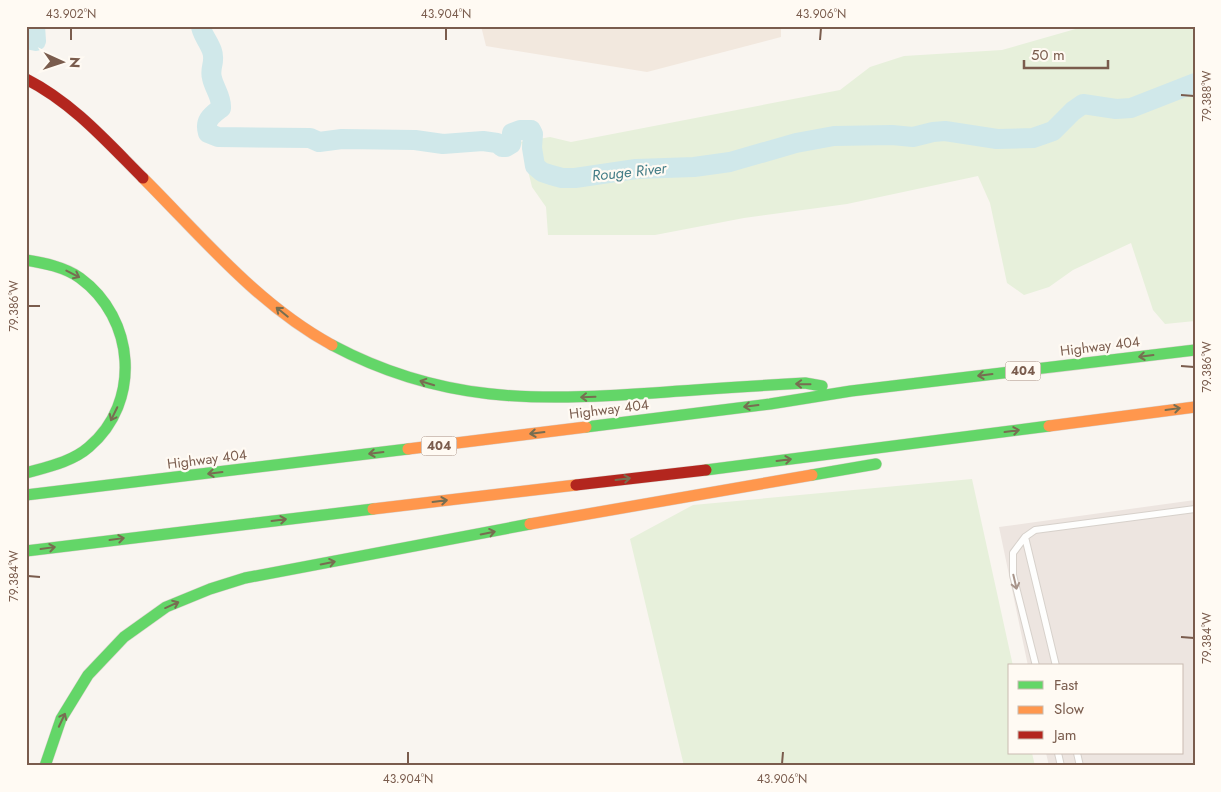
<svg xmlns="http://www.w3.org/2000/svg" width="1221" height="792" font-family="Jost,sans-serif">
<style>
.residential{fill:#f2e8de}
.industrial{fill:#ede5e0}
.green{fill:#e7f0db}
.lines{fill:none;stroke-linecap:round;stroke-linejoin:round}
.river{stroke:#d0e8ea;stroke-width:20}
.lane-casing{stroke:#d7d1cb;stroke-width:8}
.fast-casing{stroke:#dad1cc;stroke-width:12}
.slow-casing{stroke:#dad1cc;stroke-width:12}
.jam-casing{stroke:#dad1cc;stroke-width:12}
.lane{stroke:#fefefd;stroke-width:6}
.fast{stroke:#63d668;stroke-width:11}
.slow{stroke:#ff974d;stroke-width:11}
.jam{stroke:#b3261e;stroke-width:11}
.oneway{stroke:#776e51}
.oneway2{stroke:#a8958b}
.ticks{fill:none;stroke:#7a5c4d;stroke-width:2}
.labels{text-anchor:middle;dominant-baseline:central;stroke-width:4.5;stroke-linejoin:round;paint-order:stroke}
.shield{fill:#fffaf3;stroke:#a28b7f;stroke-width:1}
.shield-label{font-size:12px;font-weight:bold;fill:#7a5c4d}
.street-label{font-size:14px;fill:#7a5c4d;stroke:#fffaf3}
.water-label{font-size:15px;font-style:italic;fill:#437c86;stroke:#fffaf3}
.neatline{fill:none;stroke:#7a5c4d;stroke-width:2}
.ticks-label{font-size:12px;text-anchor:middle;fill:#7a5c4d}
</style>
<rect width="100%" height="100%" fill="#f9f5f0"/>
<path class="residential" d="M481 26H781V37L647 72 486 46Z"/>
<path class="industrial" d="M1195 500V766H1049L1046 753H1182V666H1028L999 527Z"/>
<path class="green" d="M1086 26H1195V321L1165 324 1153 310 1131 243 1073 270 1049 287 1024 295 1007 283 990 203 978 176 847 204 744 218 655 235H548L546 207 532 187 521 142 550 137 571 142 840 90 870 67 904 56 1002 50Z
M972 479 1013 666H1010V753H1032L1035 766H684L630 539 693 505Z"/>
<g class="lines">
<path class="river" d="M201 26C201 33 209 42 212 51 216 62 209 68 212 78 214 88 222 97 221 108 212 115 204 120 208 133L218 137 310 138 319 142 342 139 415 140 443 144 483 141 497 143 502 147H506L511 144 512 133 520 130H531L533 134 532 148 535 166 542 172 551 175 562 178H575L636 169 694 167 730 162 796 143 834 136 892 135 913 137 933 132 945 131 997 139 1033 138 1053 131 1073 111 1083 104 1116 109 1131 108 1195 83
M26 39 36 41 35 26"/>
<g class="lane-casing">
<path id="lane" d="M1025 537 1013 553V575L1036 666
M1056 666 1025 537 1035 530 1195 509
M1058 753 1061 766
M1077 753 1080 766"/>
</g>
<g class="fast-casing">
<path id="fast" d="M26 260C44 263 65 267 80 278 135 318 142 402 89 447 72 462 47 467 26 473
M332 345C441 403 534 401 653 393 704 389 754 386 805 383L822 386
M586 427 770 404 851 391 1195 350
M706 470 1049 426
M812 475 876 464
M26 495 408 449
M26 551 373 509
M45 766 61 719 88 675 124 637 166 607 210 589 245 578 530 524"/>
</g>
<g class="slow-casing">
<path id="slow" d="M143 178C202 237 258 305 332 345
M1049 426 1195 407
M408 449 586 427
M373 509 576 485
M530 524 812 475"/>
</g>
<g class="jam-casing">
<path id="jam" d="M26 79C73 103 107 142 143 178
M576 485 706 470"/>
</g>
<use href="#lane" class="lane"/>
<use href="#fast" class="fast"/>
<use href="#slow" class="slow"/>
<use href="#jam" class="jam"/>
</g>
<defs><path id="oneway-shaft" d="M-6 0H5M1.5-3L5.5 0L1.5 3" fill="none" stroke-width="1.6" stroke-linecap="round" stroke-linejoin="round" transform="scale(1.25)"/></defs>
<g class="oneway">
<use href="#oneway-shaft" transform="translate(73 274) rotate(27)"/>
<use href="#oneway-shaft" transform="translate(282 312) rotate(-141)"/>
<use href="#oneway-shaft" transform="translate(1146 356) rotate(173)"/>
<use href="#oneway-shaft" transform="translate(985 375) rotate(173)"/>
<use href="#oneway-shaft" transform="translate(427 383) rotate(-163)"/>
<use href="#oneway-shaft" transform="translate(803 384) rotate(-179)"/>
<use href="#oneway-shaft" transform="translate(588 397) rotate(178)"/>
<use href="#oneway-shaft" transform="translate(751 406) rotate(173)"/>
<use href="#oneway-shaft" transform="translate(1173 409) rotate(-8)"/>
<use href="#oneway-shaft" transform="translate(114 414) rotate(116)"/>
<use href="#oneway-shaft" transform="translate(1012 431) rotate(-8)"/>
<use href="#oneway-shaft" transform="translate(537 433) rotate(173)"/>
<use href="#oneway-shaft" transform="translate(376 453) rotate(173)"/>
<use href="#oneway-shaft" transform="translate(784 460) rotate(-7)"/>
<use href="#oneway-shaft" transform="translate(215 473) rotate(173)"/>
<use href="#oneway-shaft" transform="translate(623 479) rotate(-7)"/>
<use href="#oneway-shaft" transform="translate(440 501) rotate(-7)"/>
<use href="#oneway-shaft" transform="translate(279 520) rotate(-7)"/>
<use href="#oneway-shaft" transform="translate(488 533) rotate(-11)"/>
<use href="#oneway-shaft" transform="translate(117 539) rotate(-8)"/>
<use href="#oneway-shaft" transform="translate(48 548) rotate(-8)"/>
<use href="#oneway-shaft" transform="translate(328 563) rotate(-11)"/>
<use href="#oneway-shaft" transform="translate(172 605) rotate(-24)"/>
<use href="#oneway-shaft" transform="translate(62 720) rotate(-65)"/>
</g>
<use class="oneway2" href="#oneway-shaft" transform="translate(1015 582) rotate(77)"/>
<path class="ticks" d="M71 40V28M446 40V28M820 40 821 28M1181 95 1194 96M28 306H40M1181 366 1194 367M28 576 40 577M1181 637 1194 638M408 764V752M782 764 783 752"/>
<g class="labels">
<g class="shield">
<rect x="1005.5" y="361.5" width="35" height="19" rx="4"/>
<rect x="421.5" y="436.5" width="35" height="19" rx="4"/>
</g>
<g class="shield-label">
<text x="1023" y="371">404</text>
<text x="439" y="446">404</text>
</g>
<g class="street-label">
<text transform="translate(1100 346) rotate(-7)">Highway 404</text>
<text transform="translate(609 409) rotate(-7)">Highway 404</text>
<text transform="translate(207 459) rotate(-7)">Highway 404</text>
</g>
<g class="water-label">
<text transform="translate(629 172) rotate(-6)">Rouge River</text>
</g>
</g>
<rect width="1221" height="792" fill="none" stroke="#fffaf3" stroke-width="55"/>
<rect x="1008" y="664" width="175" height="90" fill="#fffaf3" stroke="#cabbb1"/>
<rect x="1018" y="681" width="25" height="8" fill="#63d668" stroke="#cabbb1"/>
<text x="1054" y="690" font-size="15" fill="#7a5c4d">Fast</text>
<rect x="1018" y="706" width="25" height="8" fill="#ff974d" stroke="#cabbb1"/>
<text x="1054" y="714" font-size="15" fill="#7a5c4d">Slow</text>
<rect x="1018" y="731" width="25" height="8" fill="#b3261e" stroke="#cabbb1"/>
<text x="1054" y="740" font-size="15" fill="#7a5c4d">Jam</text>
<g transform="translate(62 62) rotate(93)" stroke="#fffaf3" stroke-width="4" paint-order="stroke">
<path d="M0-4L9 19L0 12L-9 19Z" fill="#7a5c4d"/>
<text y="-8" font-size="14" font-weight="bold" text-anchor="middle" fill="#7a5c4d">N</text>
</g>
<path d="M1024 60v8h84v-8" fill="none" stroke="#7a5c4d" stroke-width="2.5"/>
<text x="1031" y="60" font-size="15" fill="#7a5c4d" stroke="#fffaf3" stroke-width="4" paint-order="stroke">50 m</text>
<rect x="28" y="28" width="1166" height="736" class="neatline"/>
<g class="ticks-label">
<text x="71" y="18">43.902°N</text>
<text x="446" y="18">43.904°N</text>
<text x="821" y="18">43.906°N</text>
<text transform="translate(1207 96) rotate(-90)" y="4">79.388°W</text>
<text transform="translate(14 306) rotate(-90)" y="4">79.386°W</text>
<text transform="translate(1207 367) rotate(-90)" y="4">79.386°W</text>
<text transform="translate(14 576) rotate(-90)" y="4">79.384°W</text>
<text transform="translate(1207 638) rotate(-90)" y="4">79.384°W</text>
<text x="408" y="783">43.904°N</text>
<text x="782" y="783">43.906°N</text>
</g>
</svg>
